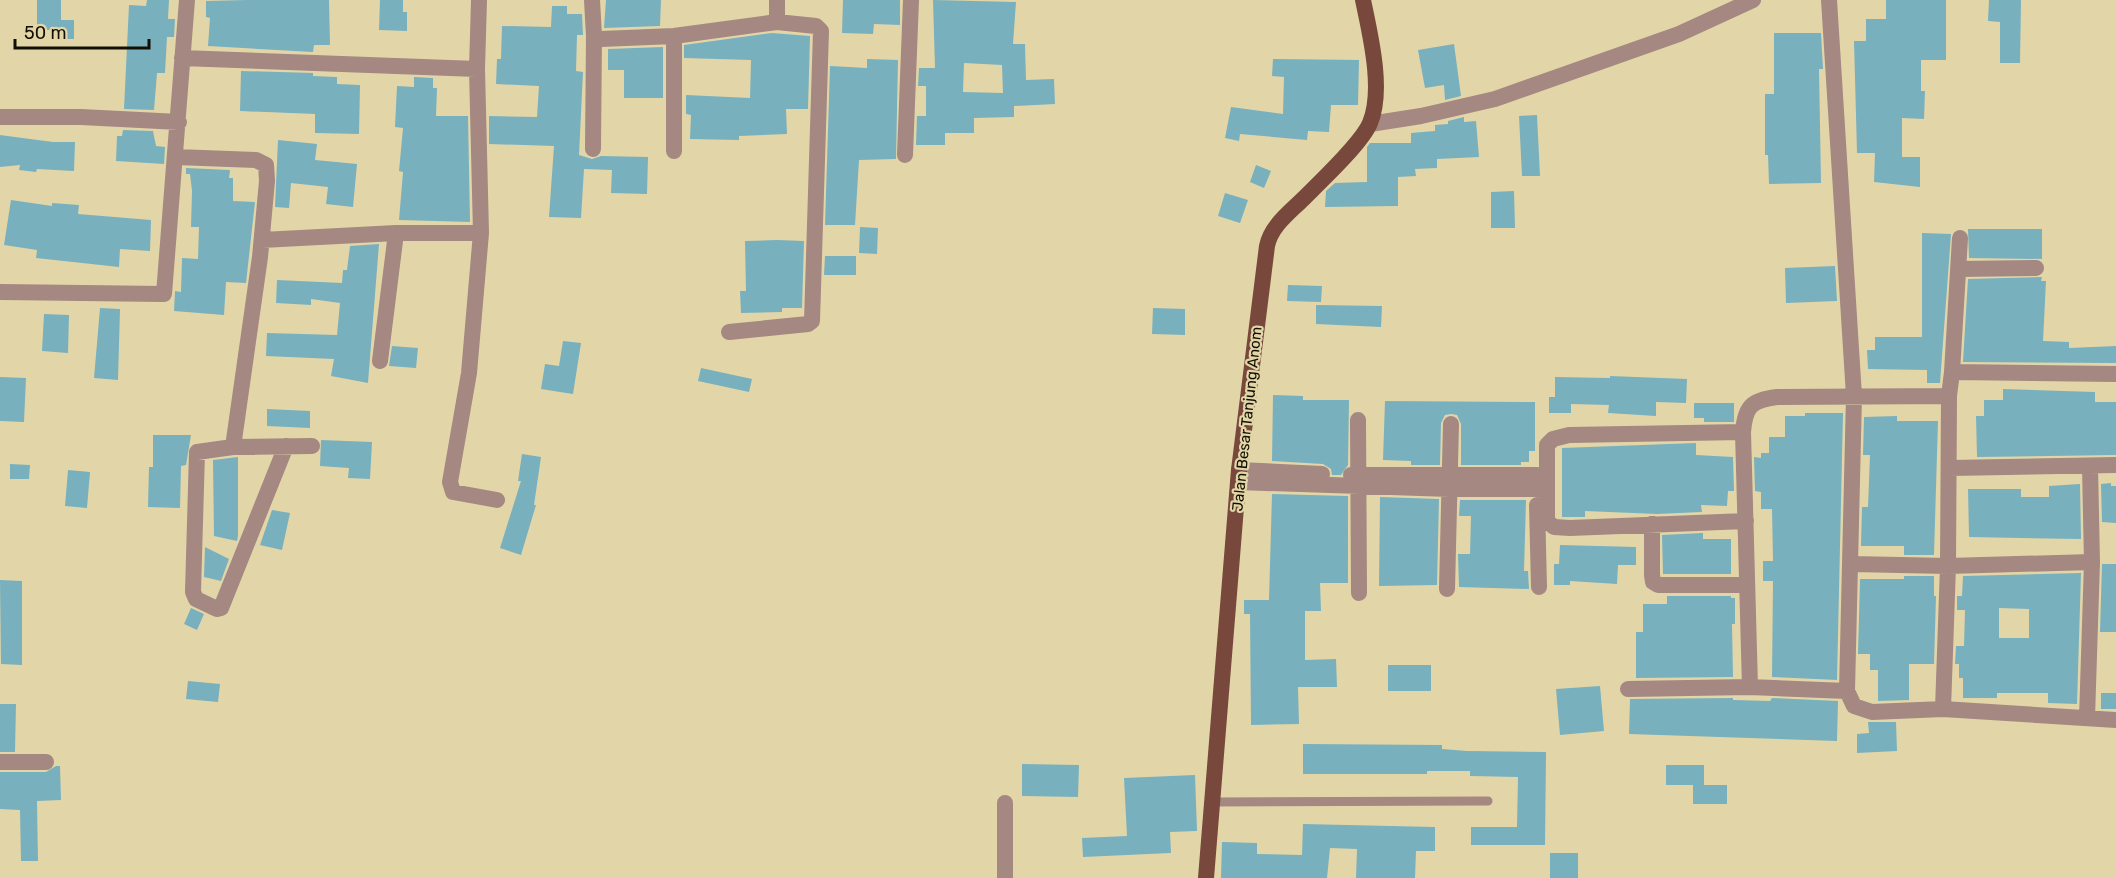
<svg xmlns="http://www.w3.org/2000/svg" width="2116" height="878" font-family="Rubik,sans-serif">
<style>
.building{fill:#78b0be;fill-rule:evenodd}
.lines{fill:none;stroke-linecap:round;stroke-linejoin:round}
.service{stroke:#a48881;stroke-width:9}
.minor{stroke:#a48881;stroke-width:16}
.tertiary{stroke:#a48881;stroke-width:16}
.primary{stroke:#78483c;stroke-width:16}
.labels{text-anchor:middle;dominant-baseline:central;stroke-width:4.5;stroke-linejoin:round;paint-order:stroke}
.street-label{font-size:15px;fill:#120e01;stroke:#e2d6a8}
</style>
<rect width="100%" height="100%" fill="#e2d6a8"/>
<path class="building" d="M37 0H61V20H74V39H53V30H37Z
M147 0H169L168 19H175L174 37H167L165 73H157L154 110 124 109 129 5 146 6Z
M247 0H329L330 45H314L313 52 208 46 210 18 206 17V1Z
M380 0H403V12H407V31L379 30Z
M606 0H661L660 26 604 28Z
M843 0H900V25L874 24 873 34 842 33Z
M933 0 1016 2 1013 44H1025L1026 80 1054 79 1055 104 1014 106V117L974 118V133H945V145H916L917 116H926V86H918L919 68H935ZM964 63 1002 65 1003 93 963 92Z
M1886 0H1946V60H1921V91H1925L1924 119 1902 118V157H1920V187L1874 182 1875 153H1857L1854 41H1866V19H1886Z
M1989 0H2021L2020 63H2000V22L1988 21Z
M552 6H567V14H582L583 35H577L576 71 583 72 579 155 592 159 601 156 648 157 647 194 611 193 612 170 584 169 581 218 549 217 554 146 489 144V116L537 117 539 86 496 84 497 59H501L502 26 551 27Z
M772 33 810 36 808 109H786L787 134 739 136V140L690 139 691 115 686 114V95L750 98 751 60 684 58V45Z
M1774 33H1821L1823 69H1819L1821 183 1769 184 1768 155H1765V94H1774Z
M1454 44 1461 96 1445 100 1444 85 1425 88 1418 50Z
M663 47V98H624V70H608V49Z
M867 59 898 60 896 159 859 160 855 225H825L830 66 867 68Z
M1273 59 1359 60 1358 105H1331L1329 132 1308 131 1307 140 1240 134 1239 141 1225 138 1231 107 1283 114 1284 77 1272 76Z
M241 71 313 73V76L337 77V84L360 85 359 134 315 133V114L240 111Z
M414 77 433 78V88H437L436 116H468L470 222 399 220 403 172 399 171 403 128 395 127 397 86 414 87Z
M1537 115 1540 176H1522L1519 116Z
M1464 117V122L1476 121 1479 157 1437 159V168L1415 169 1416 176 1398 177V206L1325 207 1326 191 1335 183 1367 182V147L1370 143H1411V133L1435 131V125L1448 124V121Z
M123 130 153 131 156 146 165 147 164 164 116 161 117 136H122Z
M0 135 53 142H75L74 171 37 169 36 172 19 170 20 165 0 167Z
M278 140 317 144 315 160 357 164 353 207 326 204 328 187 291 183 289 208 275 207Z
M1256 165 1271 171 1264 188 1250 182Z
M186 168 230 170 229 178H233V201L255 202 246 283 226 282 224 315 174 311 175 291 181 292 182 258 198 259 199 227H191L192 191 190 174H186Z
M1514 191 1515 228H1491V192Z
M1225 193 1248 200 1240 223 1218 216Z
M11 200 52 206V203L79 205 78 214 151 220 150 251 120 249 119 267 36 258 37 250 4 245Z
M860 227 878 228 877 254 859 253Z
M1968 229H2042V259L1969 258Z
M1922 233 1951 234 1940 383H1927V370L1868 369 1867 350H1875V337H1922Z
M777 240 804 241 802 308H782V312L741 313 740 291H746L745 241Z
M379 244 368 383 331 376 334 359 266 356 267 333 337 335 340 303 311 299V305L276 303 277 280 342 283 343 270H347L350 246Z
M825 256H856V275H824Z
M1835 266 1837 301 1786 303 1785 268Z
M2042 277 2041 281H2046L2043 341 2069 342V348L2116 346V363L1963 362 1968 279Z
M1288 285 1322 286 1321 302 1287 301Z
M1316 305 1382 306 1381 327 1316 324Z
M100 308 120 309 118 380 94 378Z
M1153 308 1185 309V335L1152 334Z
M44 314 69 315 68 353 42 351Z
M563 341 581 343 573 394 541 389 545 364 559 366Z
M392 346 418 348 416 368 389 366Z
M701 368 752 379 749 392 698 381Z
M1610 376 1687 379 1686 403 1656 402V416L1608 413 1609 405 1571 404V413H1549V397H1555V377L1610 378Z
M0 377 26 378 24 422 0 421Z
M2003 389 2095 392V402H2116V455L1977 457 1976 416H1984V400H2003Z
M1273 395 1303 396V400H1349L1348 465 1341 475H1332L1331 469 1323 464 1272 461Z
M1385 401 1535 402V451H1529V462H1521V465H1461V424L1457 415 1451 414 1445 415 1441 423 1440 465H1411V461L1383 460Z
M1694 403H1734V422H1704V418H1694Z
M267 409 310 411V428L267 426Z
M1805 413H1843L1837 680 1772 677 1773 581H1763V561H1773L1772 509H1761V492L1755 491 1754 457 1761 458V453H1769V437H1785V416H1805Z
M1897 416V421H1938L1934 555H1904V546H1861L1862 507H1868L1870 455H1863L1864 417Z
M153 435H191L186 465 181 466 180 508 148 507 149 467H153Z
M321 440 372 442 370 479 348 478 349 468 320 466Z
M1696 443V455L1733 457 1734 491H1728L1727 506 1701 505 1702 512 1657 514 1585 511V517H1562V448Z
M522 454 541 457 534 505H536L521 555 500 548 521 481H518Z
M238 457V536L237 541 214 536 213 460Z
M10 464 30 465 29 479H10Z
M68 470 90 472 87 508 65 506Z
M2111 483V486H2116V523L2102 522 2101 484Z
M2080 484 2081 539 1969 537 1968 489H2021V497H2049V486Z
M1272 494 1348 496V583H1320L1321 611H1305V660L1336 659 1337 687H1298L1299 724 1251 725 1250 614H1244V600H1269Z
M1380 497 1439 499 1437 585 1379 586Z
M1460 500H1526L1524 571H1528L1529 589 1459 587 1458 554H1470L1471 516H1459Z
M272 510 290 513 282 550 260 545Z
M1703 533V539H1731V574H1663L1662 535Z
M1560 545 1636 547V565H1618L1617 584 1570 581V585H1554V564H1559Z
M205 547 229 559 221 581 204 577Z
M2102 564H2116V632H2100Z
M2081 573 2077 704 2048 703V693H1997V698H1963V678H1959V664H1955L1956 646H1964L1965 610H1957V596H1962L1963 576ZM1999 608 2029 609V638H1999Z
M1904 576H1934V596H1936L1934 664H1909V700L1878 701V670H1870V654H1858L1860 579H1904Z
M0 580 22 581V665L1 664Z
M1667 596H1731V598H1735V624H1732L1733 677 1636 678V632H1643V604H1667Z
M191 608 204 614 197 630 184 624Z
M1388 665H1431V691H1388Z
M188 681 220 684 218 702 186 699Z
M1600 686 1604 731 1560 735 1556 689Z
M2101 693H2116V709H2101Z
M1733 698V700L1770 701 1772 698 1838 701 1837 741 1629 734 1630 699Z
M0 704H16L15 752H0Z
M1868 722H1896L1897 751 1857 753V734L1869 733Z
M1303 744 1442 745V749L1467 751 1546 752 1545 845H1471V827H1517L1518 777 1470 776V771H1427V774H1303Z
M1022 764 1079 765 1078 797 1022 796Z
M1666 765H1704V785H1727V804H1693V785H1666Z
M56 766H60L61 800 37 801 38 861H21L20 810 0 809V772H46Z
M1195 775 1197 831 1170 832 1171 853 1083 857 1082 838 1127 836 1124 778Z
M1303 824 1435 827V851H1416L1415 878H1356L1357 849 1330 848 1327 878H1221L1222 842 1257 843V854L1302 855Z
M1550 853H1578V878H1550Z"/>
<g class="lines">
<path class="service" d="M1211 802 1488 801"/>
<path class="minor" d="M479 0 477 69 481 233 469 373 450 482 453 492 497 500
M592 0 594 36 593 149
M1829 0 1854 396 1847 691 1854 706 1872 712 1943 709 2116 720
M594 36 601 39 674 36 777 22V0
M674 36V151
M182 58 477 69
M0 117H81L179 122
M905 155 911 0
M176 157 256 160 266 165 267 181 260 257 233 447 312 446
M396 233H481
M262 240 396 233 380 361
M1959 269 2036 268
M0 292 164 294 187 0
M729 332 808 324 812 321 821 31 816 26 777 22
M1952 372 2116 374
M1358 420 1359 593
M1743 432 1569 435 1553 439 1547 445V521L1554 527 1570 528 1746 521
M233 447 197 452 193 592 196 599 217 609 221 608 286 446
M1950 468 2116 465
M1239 470 1322 474
M1351 475H1537
M1238 482 1450 489H1537
M1537 505 1539 587
M1652 524V575L1653 582 1658 585H1747
M1852 564 1948 566 2092 562
M1447 589 1451 424
M1628 689 1750 687
M1847 691 1750 687 1743 432C1745 407 1751 400 1777 397L1949 396
M1943 709 1948 566 1949 396 1952 372 1960 238
M2087 718 2092 562 2090 466
M0 762H46
M1005 803V878"/>
<path class="tertiary" d="M1370 124 1421 116 1495 99 1679 34 1753 0"/>
<path class="primary" d="M1206 878 1239 470 1267 246C1271 226 1289 213 1303 199 1319 183 1362 143 1370 123 1384 90 1370 34 1363 0"/>
</g>
<g class="labels">
<g class="street-label">
<text transform="translate(1247 419) rotate(-84)">Jalan Besar Tanjung Anom</text>
</g>
</g>
<path d="M15 39v9h134v-9" fill="none" stroke="#120e01" stroke-width="3"/>
<text x="24" y="39" font-size="18" fill="#120e01" stroke="#e2d6a8" stroke-width="4.5" paint-order="stroke">50 m</text>
</svg>
